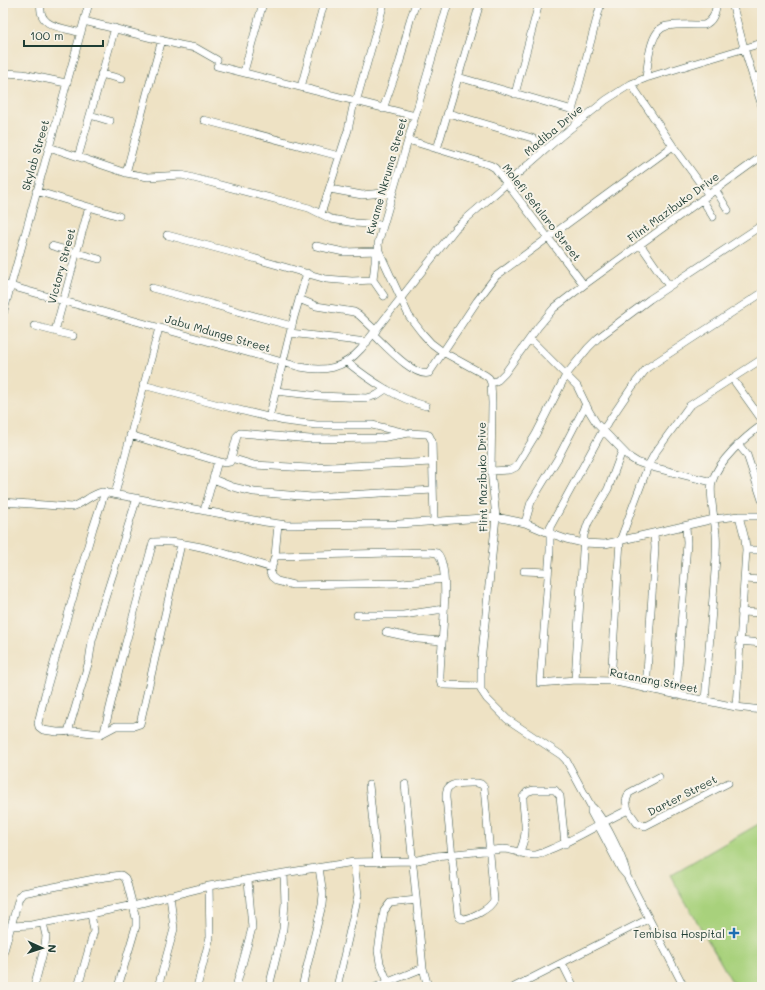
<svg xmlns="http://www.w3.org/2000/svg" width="765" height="990" font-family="Mali,sans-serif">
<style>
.green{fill:#a8d17c;stroke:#648758}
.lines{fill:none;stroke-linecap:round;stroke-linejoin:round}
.minor-casing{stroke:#3e564a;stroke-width:8}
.minor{stroke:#fff;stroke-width:7}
.poi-dot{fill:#1f6fb2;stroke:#f7f3e8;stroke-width:1.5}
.labels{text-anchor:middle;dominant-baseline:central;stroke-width:4;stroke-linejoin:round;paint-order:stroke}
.street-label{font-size:11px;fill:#1f3d34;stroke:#f7f3e8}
.poi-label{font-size:11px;fill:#1f3d34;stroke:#f7f3e8;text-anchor:end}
</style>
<rect width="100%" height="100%" fill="#f7f3e8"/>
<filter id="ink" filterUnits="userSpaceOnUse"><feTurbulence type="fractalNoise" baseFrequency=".025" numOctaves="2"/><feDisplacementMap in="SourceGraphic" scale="8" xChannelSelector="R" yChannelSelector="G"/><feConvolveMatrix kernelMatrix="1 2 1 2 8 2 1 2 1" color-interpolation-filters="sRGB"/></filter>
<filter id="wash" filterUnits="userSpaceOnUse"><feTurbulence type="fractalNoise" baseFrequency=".012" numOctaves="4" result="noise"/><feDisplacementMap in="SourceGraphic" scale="16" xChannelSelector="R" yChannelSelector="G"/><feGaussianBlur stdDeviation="0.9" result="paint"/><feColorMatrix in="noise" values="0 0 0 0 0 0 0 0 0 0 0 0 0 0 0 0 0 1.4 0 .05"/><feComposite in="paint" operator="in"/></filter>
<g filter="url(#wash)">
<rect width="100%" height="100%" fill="#eee2c4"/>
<path class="green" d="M762 822V987H735L670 875Z"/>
</g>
<g filter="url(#ink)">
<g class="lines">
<g class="minor-casing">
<path id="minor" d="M41 3C37 28 62 27 81 33
M448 3 381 233 378 244 379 251 409 316 422 333 431 343 443 352 485 375 489 378 491 383
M732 3 744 48 762 106
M84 21 180 45 196 48 217 60
M217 66 415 116
M245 72V68L263 3
M3 73 23 74 66 83
M101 74 122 79
M458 77 573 110
M753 77 762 76
M646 78C648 65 649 29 667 26 679 24 692 25 704 25 714 21 715 12 717 3
M631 84 673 146 708 194
M301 87 324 3
M515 94 539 3
M356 102 384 3
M383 109 400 61 410 20 416 3
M448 113 532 138 539 143 543 152
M90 115 110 121
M204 120 339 156
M578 123 573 113V107L601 3
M408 140 490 165 495 168 584 285
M49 147 126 173 148 177 182 175 309 208 331 219 355 223 383 225
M437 149 480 3
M78 157 115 28
M126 173C138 129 149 84 162 40
M330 189 362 195 393 192
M715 189 728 210
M36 191 119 216
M702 199 713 217
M321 214 348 130 354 102
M167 235 246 256 326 279 352 281 373 280
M640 244 669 286
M52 246 99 259
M316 246 344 252 379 251
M375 252V262L373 280 384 296
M3 284 300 367C325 372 343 369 361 349L455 229 467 218 560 137 606 100 631 84 646 78 762 43
M152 288 292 326
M762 293 647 368 632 387 603 430 550 527V551L540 683 575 680 611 681 736 707 762 710
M299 299 316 306 354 312 359 315 376 331
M3 314 89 3
M34 326 73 336
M55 331 89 207
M290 333 367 342
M373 334C384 344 414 378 429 373L477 301 496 276 673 146
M530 339 577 386 589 411 597 424 629 457 637 462 648 466 712 482
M347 362C371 381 396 398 426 406
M732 378 762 420
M143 385 223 406 284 421 317 425H372L406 433
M276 391 320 396 367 398 377 395 386 389
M269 418 294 317 307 273
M130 435 224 463 230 462 237 436 240 433 310 439 381 438 409 433 426 434 429 435 432 441 434 521
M738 444 747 455 762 500
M231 458 254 465 309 468 432 462
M491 471 510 470 516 467 536 434 566 375 588 348 598 338 650 299 762 225
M213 479 233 487 254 492 312 497 433 490
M105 492 93 528 45 694 38 723 39 727 43 730 57 732 75 731 101 734 116 726H134L140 724 181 544
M115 494 159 328
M3 502 72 507C83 504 91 494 102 492L265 522 287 525 399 524 496 517 525 523 549 533 566 539 583 543 605 544 714 519 739 516H762
M204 511 218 461
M525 523 531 502 558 458 586 404
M278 524 275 556 270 573 272 577 277 581 293 585 402 583 444 579
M746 550H762
M275 556 430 552 437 553C453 567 439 656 440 680L441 683 444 685 480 686
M524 571 548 572
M744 579 762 580
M741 612 762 613
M357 615H403L444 609
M386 632 418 639 442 641
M739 641 762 643
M575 680 584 535 588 523 608 489 622 451
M611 681 620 541 648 466 655 453 689 406 762 359
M646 689 655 548 654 533
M676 695 687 543 686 526
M705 701 716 558C716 550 717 542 716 534 715 521 709 494 712 482 718 461 745 437 762 425
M736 707 746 550 745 539 739 516
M68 732 89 661 92 641 100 614 137 498
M104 732 125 646 153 542C190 539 237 558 272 568
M477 783 481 784 484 787 494 900C490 909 472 918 462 919L459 917 458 914 446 798C446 795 446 790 448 788 452 782 470 783 477 783Z
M405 784 423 968 428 987
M369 785 377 862
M591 806V812L598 825 621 869 627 876 684 987
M628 810 626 801 629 793 659 777
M519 853C530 830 523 820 523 797L527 792 533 790H555L560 796 565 844
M627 876C625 861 603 815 591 806L566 760 561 755 507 719 487 699 481 690V662L496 517 491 471 492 403 491 383 498 380 505 373 538 327 554 308 584 285 762 156
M11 926 31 925 91 914 133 905 209 886 284 873 354 862 413 861 436 856 503 849C514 849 524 856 536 855 541 854 546 851 551 849 578 838 602 822 628 810L637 823 645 826 728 783
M3 954 19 898 23 893 99 878 121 875 125 878 127 883 136 918V926L118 987
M562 963 574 987
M388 982 380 963 378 951 384 911 390 903 416 900
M34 987 45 945 46 936 43 923
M78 987 94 931 91 914
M158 987 174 929 170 895
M197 987 210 937 209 886
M236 987 252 928 248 880
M269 987 283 929 285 903 284 873
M302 987 322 905 323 894 319 868
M337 987 358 895 354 862
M376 987 423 968
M514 987 648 919"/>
</g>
<use href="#minor" class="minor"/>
</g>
</g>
<path class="poi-dot" d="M732 927h4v4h4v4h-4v4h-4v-4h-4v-4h4z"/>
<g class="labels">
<g class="street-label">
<text transform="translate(553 130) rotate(-40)">Madiba Drive</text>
<text transform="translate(35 155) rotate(-74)">Skylab Street</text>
<text transform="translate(386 176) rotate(-74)">Kwame Nkruma Street</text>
<text transform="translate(673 207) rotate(-36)">Flint Mazibuko Drive</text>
<text transform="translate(542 212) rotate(52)">Molefi Sefularo Street</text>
<text transform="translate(61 266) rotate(-75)">Victory Street</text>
<text transform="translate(218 333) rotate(16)">Jabu Mdunge Street</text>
<text transform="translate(482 477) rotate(-91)">Flint Mazibuko Drive</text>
<text transform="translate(654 680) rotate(11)">Ratanang Street</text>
<text transform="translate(682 795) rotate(-27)">Darter Street</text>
</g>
<g class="poi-label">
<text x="725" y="933">Tembisa Hospital</text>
</g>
</g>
<rect width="765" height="990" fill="none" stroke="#f7f3e8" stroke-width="16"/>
<g transform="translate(42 948) rotate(93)" stroke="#f7f3e8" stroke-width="3" paint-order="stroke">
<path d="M0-3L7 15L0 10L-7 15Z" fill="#1f3d34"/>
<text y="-6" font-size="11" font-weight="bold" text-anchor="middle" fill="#1f3d34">N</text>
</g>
<path d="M24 40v6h79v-6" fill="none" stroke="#1f3d34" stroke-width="2"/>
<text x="30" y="40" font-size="12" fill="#1f3d34" stroke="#f7f3e8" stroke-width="3" paint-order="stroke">100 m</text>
</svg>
